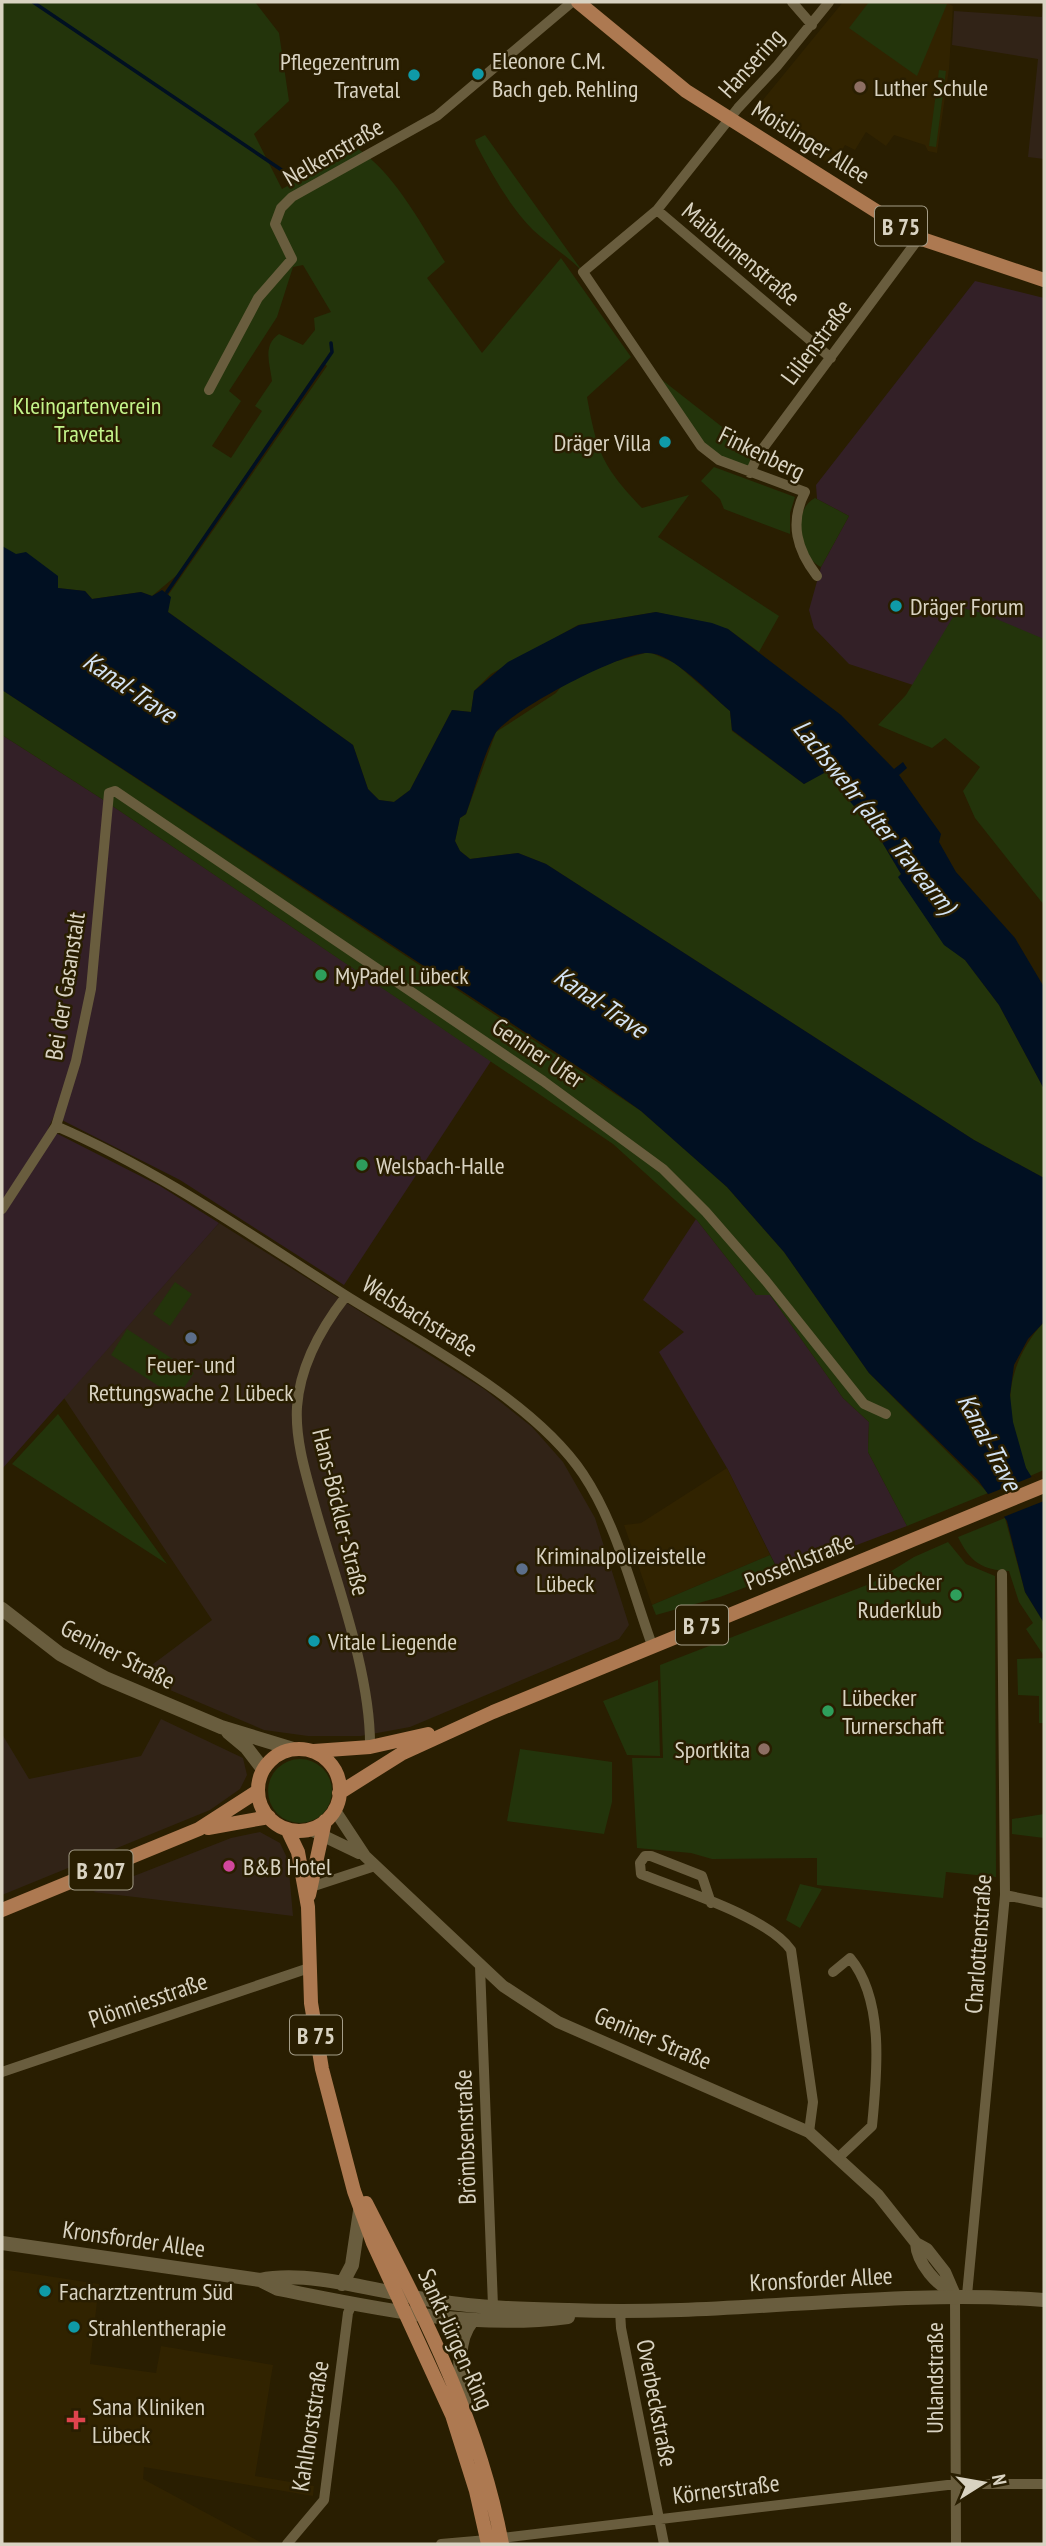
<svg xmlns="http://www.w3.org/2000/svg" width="1046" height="2546" font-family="'PT Sans Narrow',sans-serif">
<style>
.commercial{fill:#312317}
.industrial{fill:#332027}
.built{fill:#312300}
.green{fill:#23340b;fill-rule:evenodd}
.water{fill:#011022}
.pier{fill:#291e01}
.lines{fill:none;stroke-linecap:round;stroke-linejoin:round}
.stream{stroke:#011022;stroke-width:3.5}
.minor{stroke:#695d3e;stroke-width:10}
.tertiary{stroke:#695d3e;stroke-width:12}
.secondary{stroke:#695d3e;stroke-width:14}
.primary{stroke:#ad7951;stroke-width:14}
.culture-dot{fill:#0f9aa8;stroke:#291e01;stroke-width:2.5}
.education-dot{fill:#8d6e63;stroke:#291e01;stroke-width:2.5}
.leisure-dot{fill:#2e9e5b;stroke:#291e01;stroke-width:2.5}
.service-dot{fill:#5c6f8a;stroke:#291e01;stroke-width:2.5}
.hotel-dot{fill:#d1479c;stroke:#291e01;stroke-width:2.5}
.health-dot{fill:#e0444e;stroke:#291e01;stroke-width:2.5}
.labels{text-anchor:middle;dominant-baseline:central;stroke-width:5;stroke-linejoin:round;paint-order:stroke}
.shield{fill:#291e01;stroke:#a49d88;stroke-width:2}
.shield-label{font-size:23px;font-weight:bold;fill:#d9d3c2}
.poi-label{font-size:24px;fill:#d9d3c2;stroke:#291e01;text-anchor:start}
.street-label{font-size:24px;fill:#d9d3c2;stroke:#291e01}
.park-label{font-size:24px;fill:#c4f48b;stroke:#291e01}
.water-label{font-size:26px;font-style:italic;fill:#d3e3f4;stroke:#291e01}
</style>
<rect width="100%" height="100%" fill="#291e01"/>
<path class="commercial" d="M1044 2V159L1028 157 1038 59 952 45 954 11 1042 17Z
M219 1223 484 1389 532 1427 563 1462 595 1518 629 1625 619 1639 410 1727 361 1736H308L264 1730 137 1676 212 1620 64 1398Z
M161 1719 243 1758 247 1775 240 1789 210 1810 2 1895V1734L29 1779 141 1756Z
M260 1832 280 1843 288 1860 293 1916 93 1892 231 1838Z"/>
<path class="industrial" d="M975 281 1044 298V788L919 687 849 664 814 628 809 610 821 567 849 516 817 499 816 485Z
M2 735 102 799 491 1061 344 1285 180 1180 54 1116 48 1129 160 1186 219 1223 2 1469Z
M696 1219 756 1295H770L843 1398 869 1422 868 1452 907 1526 780 1574 727 1468 659 1352 684 1332 643 1300Z"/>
<path class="built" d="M843 2H945L953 6 949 69 937 153 928 151 925 145 894 135 886 146 866 132 855 150 845 145 833 166 761 121 758 106Z
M727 1468 770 1555 652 1605 624 1525 641 1523Z
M2 2269 99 2284 90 2364 156 2373 161 2346 273 2365 255 2476 314 2486 313 2496 144 2467 143 2479 264 2544H2Z"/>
<path class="green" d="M2 2H255L279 33 289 101 254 134 282 189 357 148C396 175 420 223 445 262L427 278 482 353 561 258 631 357 587 397C597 453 603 467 642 508L689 495 658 537 779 616 759 652 728 629 656 612 578 625 491 674 474 691 471 712 452 710 410 790 394 802 379 800 368 789 353 745 168 612 169 594 327 366 323 362 177 575 152 596 141 592 92 599 85 591 57 588 2 546ZM303 265 331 312 314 318 315 330 303 345 279 334C262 346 270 363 272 381L255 406 262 411 231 458 212 446 241 401 229 391 277 317 293 267Z
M869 2 947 4 917 76 849 28Z
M939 70 946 71 936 147 929 146Z
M485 135 583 272C568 256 549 245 533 230 510 207 491 173 476 144L475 140Z
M652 372 758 455 752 468 719 460 701 446Z
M714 467 795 497 790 513V534L724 509 720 499 701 481Z
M815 498 849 516 821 567C799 557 791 510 815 498Z
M959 607 982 613 1044 639V905L975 818 963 791 980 767 945 738 932 748 878 725 906 695Z
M649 652 675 663 730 711 732 731 804 784 826 771 879 837 901 874 899 877 944 944 965 960 999 1005 1044 1089V1178L974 1140 546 864 518 853 470 859 460 851 455 841 460 818 466 814 496 732 556 693 564 683 613 662Z
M2 690 641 1111 727 1187 784 1252 869 1373 988 1493 907 1526 868 1452 869 1422 843 1398 770 1295H756L696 1219 613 1144 102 799 2 735Z
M175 1282 192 1294 170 1326 153 1314Z
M1044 1322V1470L1030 1476C1001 1421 1002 1368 1044 1322Z
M127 1329 194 1373 177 1398 111 1355Z
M58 1414 167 1564 12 1464Z
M1005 1518 1025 1592 1044 1623V1656L1026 1629 1033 1623 1019 1602 1009 1571C982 1570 970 1562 958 1537Z
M948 1542 966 1564 995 1576 996 1877 946 1872 943 1898 817 1885V1858L712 1859 691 1853 637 1848 632 1758H663L660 1665 872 1583 914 1557Z
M770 1555 780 1574 720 1597 656 1615 652 1605Z
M1044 1658V1723H1039V1696L1018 1695 1017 1659Z
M658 1680 660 1756 627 1755 603 1701Z
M520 1749 612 1762V1802L604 1834 507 1821Z
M268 1791a32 32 0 1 1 64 0a32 32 0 1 1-64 0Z
M1044 1814V1838L1012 1834V1819Z
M800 1884 822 1889 800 1928 786 1920Z"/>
<path class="water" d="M2 546 16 554 26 552 58 576V588L85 591 92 599 141 592 152 596 162 590 171 597 168 612 353 745 368 789 379 800 394 802 410 790 452 710 471 712 474 691 508 662 579 625 656 612 712 623 728 629 841 715 894 769 903 762 907 768 899 775 941 834 939 842 956 872 1015 938 1044 987V1089L999 1005 965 960 944 945 898 877 901 874 879 837 826 772 804 784 732 730 730 711C711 695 673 653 648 653 621 652 507 712 495 734 482 758 475 789 466 814L460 818 455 841 460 851 470 859 518 853 546 864 974 1140 1044 1178V1322L1028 1339 1014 1365 1010 1395 1013 1422 1026 1468 1044 1497V1623L1025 1592 1007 1521 978 1480 869 1373 784 1252 727 1187 641 1111 592 1076 2 690Z"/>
<path class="pier" d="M1034 1476 1044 1491V1501L1001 1518 986 1495Z"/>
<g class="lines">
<path class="stream" d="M33 2 295 179
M167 592 332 352 331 343"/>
<path class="minor" d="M792 2 812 25
M657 210 831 358
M209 390 258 298 292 259 275 224 281 208 292 197 437 116 572 2
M750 473 758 455 919 238
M817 576C797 550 789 523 805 492L719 460 701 446 583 272 657 210 738 108 777 66 829 2
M56 1126C160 1171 252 1236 348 1297 422 1343 534 1401 583 1474 617 1525 631 1587 652 1645
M2 1209 56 1126 76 1061 91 989 109 793 115 791 543 1081 663 1169 706 1212 766 1281 864 1404 886 1414
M346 1296C321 1328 300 1365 297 1407 295 1440 306 1475 315 1507 335 1579 371 1673 370 1747
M311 1887 375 1866
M1005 1895 1044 1903
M711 1903 702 1876 651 1856H645L640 1863 641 1874C680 1890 768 1917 791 1950L813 2102 809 2132
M480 1966 493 2306
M833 1972 850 1958C885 2000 877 2075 872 2126L838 2158
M2 2072 309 1968
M955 2295 956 2544
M967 2295 1005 1895 1002 1574
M620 2311 621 2328 664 2544
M501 2538 956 2484H1044
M287 2544 324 2500 348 2313 352 2304
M441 2544 487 2540"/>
<path class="tertiary" d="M334 1809 365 1856 503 1986 558 2022 809 2132 878 2195 916 2243 927 2249 945 2272 955 2295
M309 1829 359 1853
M916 2243C917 2264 937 2285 955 2295"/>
<path class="secondary" d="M2 1609 60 1654 105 1678 221 1727 293 1749
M228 1732 246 1747 263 1769
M2 2243 260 2280C310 2269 386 2294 437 2301 480 2308 526 2309 569 2310 728 2317 886 2288 1044 2300
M260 2280 278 2289C374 2308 470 2330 568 2317
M342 2284 352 2265 360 2211
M465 2408C462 2382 453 2343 472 2321"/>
<path class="primary" d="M578 2 686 91 919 238 1044 280
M258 1790a41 41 0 1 1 82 0a41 41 0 1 1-82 0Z
M314 1751 370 1747 428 1734
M339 1793 401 1754 493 1712 1044 1486
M208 1828 269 1817
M287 1829 298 1852 308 1907 311 2003 322 2069 354 2191 373 2243 452 2415 476 2491 488 2544
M309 1895 325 1821
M2 1910 199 1829 258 1791
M366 2203C423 2314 479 2420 502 2544"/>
</g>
<g class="culture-dot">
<circle cx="478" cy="74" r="7"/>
<circle cx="414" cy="75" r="7"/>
<circle cx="665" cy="442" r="7"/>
<circle cx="896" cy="606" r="7"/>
<circle cx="314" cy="1641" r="7"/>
<circle cx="45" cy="2291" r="7"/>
<circle cx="74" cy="2327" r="7"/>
</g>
<g class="education-dot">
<circle cx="860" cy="87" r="7"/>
<circle cx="764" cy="1749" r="7"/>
</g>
<g class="leisure-dot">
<circle cx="321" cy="975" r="7"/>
<circle cx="362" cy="1165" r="7"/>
<circle cx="956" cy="1595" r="7"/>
<circle cx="828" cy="1711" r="7"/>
</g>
<g class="service-dot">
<circle cx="191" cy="1338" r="7"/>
<circle cx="522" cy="1569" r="7"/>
</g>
<circle class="hotel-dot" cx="229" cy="1866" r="7"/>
<path class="health-dot" d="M72.5 2409.5h7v7h7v7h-7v7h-7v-7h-7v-7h7z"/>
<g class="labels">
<g class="shield">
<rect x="875" y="206.5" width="52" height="39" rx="5"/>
<rect x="676" y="1605.5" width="52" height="39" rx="5"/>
<rect x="69.5" y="1850.5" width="63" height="39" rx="5"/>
<rect x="290" y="2015.5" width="52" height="39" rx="5"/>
</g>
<g class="shield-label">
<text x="901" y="226">B 75</text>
<text x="702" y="1625">B 75</text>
<text x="101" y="1870">B 207</text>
<text x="316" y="2035">B 75</text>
</g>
<g class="poi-label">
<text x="492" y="60">Eleonore C.M.<tspan x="492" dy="28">Bach geb. Rehling</tspan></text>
<text x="400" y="61" text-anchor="end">Pflegezentrum<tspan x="400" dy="28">Travetal</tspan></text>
<text x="874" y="87">Luther Schule</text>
<text x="651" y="442" text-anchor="end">Dräger Villa</text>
<text x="910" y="606">Dräger Forum</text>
<text x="335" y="975">MyPadel Lübeck</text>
<text x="376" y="1165">Welsbach-Halle</text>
<text x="191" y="1364" text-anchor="middle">Feuer- und<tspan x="191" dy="28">Rettungswache 2 Lübeck</tspan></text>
<text x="536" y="1555">Kriminalpolizeistelle<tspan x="536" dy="28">Lübeck</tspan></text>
<text x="942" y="1581" text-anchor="end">Lübecker<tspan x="942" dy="28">Ruderklub</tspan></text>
<text x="328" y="1641">Vitale Liegende</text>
<text x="842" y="1697">Lübecker<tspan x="842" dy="28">Turnerschaft</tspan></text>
<text x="750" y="1749" text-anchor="end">Sportkita</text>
<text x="243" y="1866">B&amp;B Hotel</text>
<text x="59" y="2291">Facharztzentrum Süd</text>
<text x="88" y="2327">Strahlentherapie</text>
<text x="92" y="2406">Sana Kliniken<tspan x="92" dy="28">Lübeck</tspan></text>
</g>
<g class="street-label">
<text transform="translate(751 63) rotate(-48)">Hansering</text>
<text transform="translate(811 142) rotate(32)">Moislinger Allee</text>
<text transform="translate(333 152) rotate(-30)">Nelkenstraße</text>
<text transform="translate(741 254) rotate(40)">Maiblumenstraße</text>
<text transform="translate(816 342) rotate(-53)">Lilienstraße</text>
<text transform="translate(762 453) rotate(26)">Finkenberg</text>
<text transform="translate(65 986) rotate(-81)">Bei der Gasanstalt</text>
<text transform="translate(538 1053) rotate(34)">Geniner Ufer</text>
<text transform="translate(420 1316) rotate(32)">Welsbachstraße</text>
<text transform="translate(341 1512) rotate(76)">Hans-Böckler-Straße</text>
<text transform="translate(799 1561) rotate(-22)">Possehlstraße</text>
<text transform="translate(118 1654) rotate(27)">Geniner Straße</text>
<text transform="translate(978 1944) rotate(-86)">Charlottenstraße</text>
<text transform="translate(148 2000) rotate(-19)">Plönniesstraße</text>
<text transform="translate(653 2038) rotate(23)">Geniner Straße</text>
<text transform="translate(465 2137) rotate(-92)">Brömbsenstraße</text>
<text transform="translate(134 2239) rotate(8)">Kronsforder Allee</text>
<text transform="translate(821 2279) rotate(-3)">Kronsforder Allee</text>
<text transform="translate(456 2339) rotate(66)">Sankt-Jürgen-Ring</text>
<text transform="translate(934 2378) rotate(-90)">Uhlandstraße</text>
<text transform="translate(657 2403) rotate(79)">Overbeckstraße</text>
<text transform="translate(310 2426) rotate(-81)">Kahlhorststraße</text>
<text transform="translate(726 2489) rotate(-7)">Körnerstraße</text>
</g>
<g class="park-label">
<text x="87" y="405">Kleingartenverein<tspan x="87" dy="28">Travetal</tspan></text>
</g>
<g class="water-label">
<text transform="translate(130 687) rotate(34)">Kanal-Trave</text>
<text transform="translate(875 816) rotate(51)">Lachswehr (alter Travearm)</text>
<text transform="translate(601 1002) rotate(34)">Kanal-Trave</text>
<text transform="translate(990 1442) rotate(62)">Kanal-Trave</text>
</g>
</g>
<rect width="1046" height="2546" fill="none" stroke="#d9d3c2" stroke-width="7"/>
<g transform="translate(983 2483) rotate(79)" stroke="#291e01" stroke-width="5" paint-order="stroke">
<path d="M0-5L12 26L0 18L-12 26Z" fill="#d9d3c2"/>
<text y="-10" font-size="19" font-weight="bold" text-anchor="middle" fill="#d9d3c2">N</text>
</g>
</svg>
